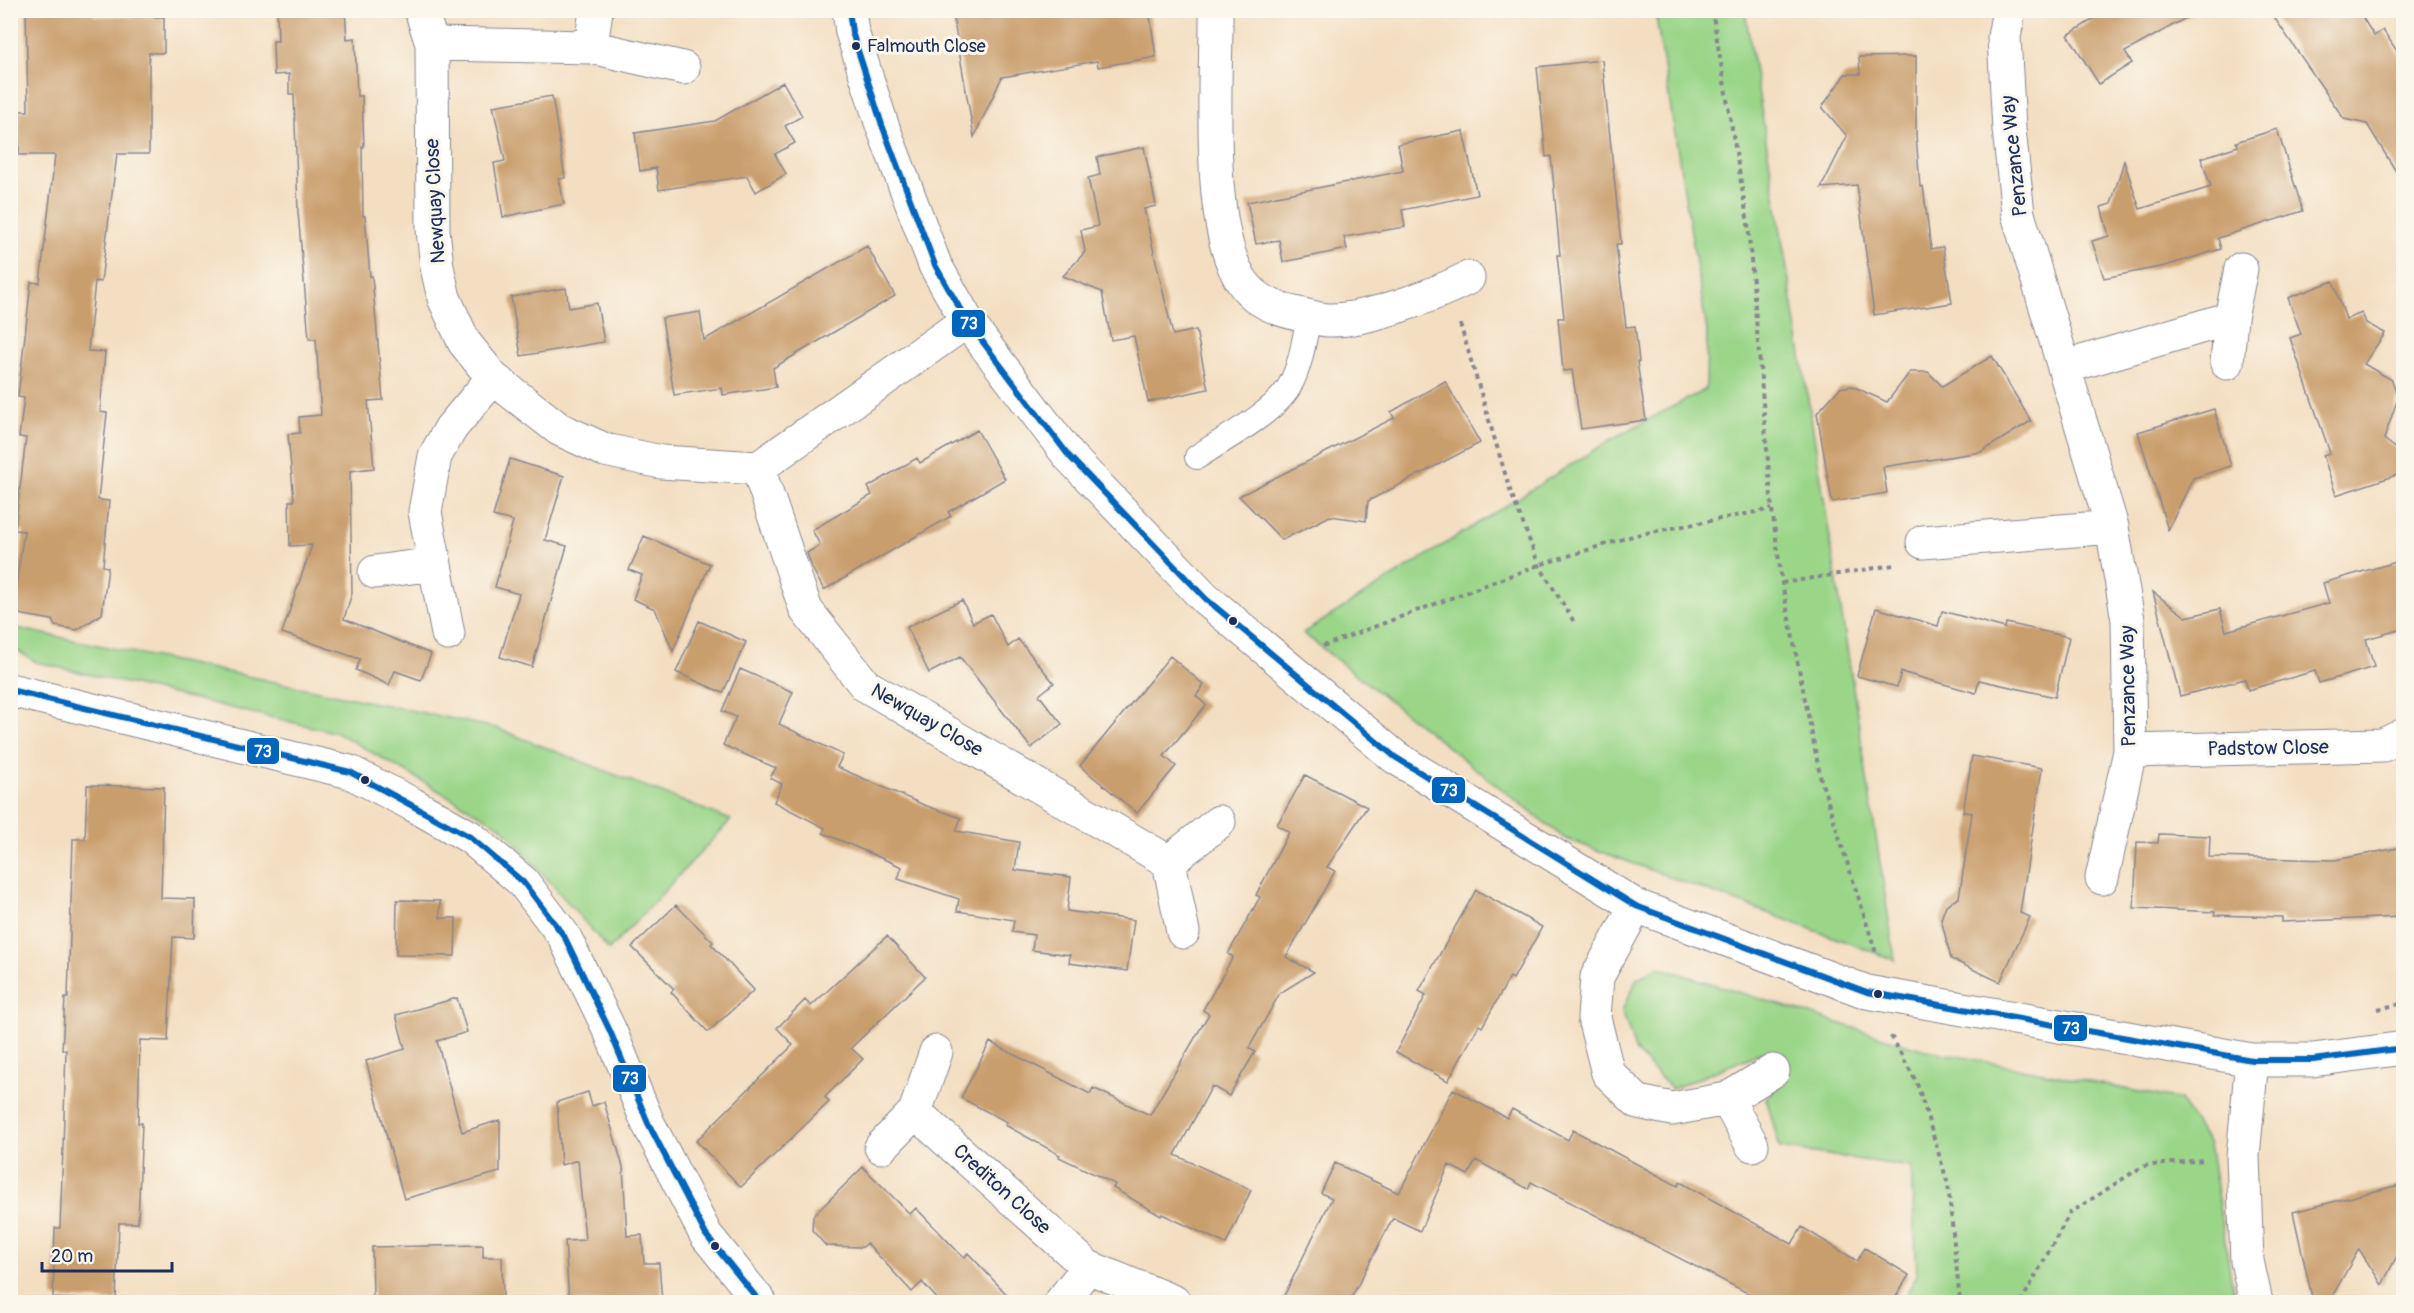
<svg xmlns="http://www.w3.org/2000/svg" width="2414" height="1313" font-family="Pangolin,sans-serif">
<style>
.green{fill:#9ad588;stroke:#5a8273;stroke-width:1.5}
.building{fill:#c99e6d}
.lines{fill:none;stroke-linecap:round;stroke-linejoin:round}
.lane-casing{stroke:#878690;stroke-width:26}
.street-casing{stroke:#878690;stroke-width:35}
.path{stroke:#878690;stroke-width:4;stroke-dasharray:4.5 4.5;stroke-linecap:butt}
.lane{stroke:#fff;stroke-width:24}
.street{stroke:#fff;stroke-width:33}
.bus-1-casing{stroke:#fbf7ec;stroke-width:10}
.bus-1{stroke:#0065bd;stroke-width:6}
.bus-dot{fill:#1b2f5e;stroke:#fbf7ec;stroke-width:2}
.labels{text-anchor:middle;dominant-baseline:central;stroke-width:6;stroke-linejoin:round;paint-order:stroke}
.bus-label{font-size:18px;fill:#1b2f5e;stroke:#fbf7ec;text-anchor:start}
.street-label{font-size:20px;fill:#1b2f5e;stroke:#fbf7ec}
.line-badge{stroke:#fbf7ec;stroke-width:2}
.badge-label{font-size:16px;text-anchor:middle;font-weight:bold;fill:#fff}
</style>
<rect width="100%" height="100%" fill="#fbf7ec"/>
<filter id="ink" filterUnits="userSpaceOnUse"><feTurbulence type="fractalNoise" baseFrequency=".0167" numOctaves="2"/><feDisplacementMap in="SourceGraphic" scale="12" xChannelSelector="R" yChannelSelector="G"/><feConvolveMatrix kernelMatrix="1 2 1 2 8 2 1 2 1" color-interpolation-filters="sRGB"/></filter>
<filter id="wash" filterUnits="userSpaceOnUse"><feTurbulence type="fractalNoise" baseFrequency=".008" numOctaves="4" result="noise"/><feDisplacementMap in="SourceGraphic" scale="24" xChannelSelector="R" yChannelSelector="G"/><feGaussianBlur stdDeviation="1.35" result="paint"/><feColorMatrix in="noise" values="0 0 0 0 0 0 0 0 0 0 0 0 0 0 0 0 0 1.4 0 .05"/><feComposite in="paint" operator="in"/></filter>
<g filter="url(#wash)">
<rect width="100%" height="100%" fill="#f3dec1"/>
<path class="green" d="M1655 11H1745L1818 460 1895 960 1564 838 1303 633 1612 439 1706 389 1707 331Z
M11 627 496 728 731 820 609 950 502 827 338 733 36 662 11 647Z
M1658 967 1922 1049 2180 1100 2209 1144 2235 1302H1902L1917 1275 1911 1167 1780 1148 1766 1098 1787 1078 1760 1053 1672 1089 1636 1052 1622 1010 1638 978Z"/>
<g id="blocks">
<path class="building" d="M26 10H94V16L164 17V53H149V154H117L101 282 95 281 88 351 105 352 100 412 107 413 98 500 109 501 103 566 108 567 102 614 77 630 55 626 52 620 12 613 24 531 15 530 26 438 19 437 24 398 18 397 31 282 40 283 55 155H19V111H28Z
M277 10H345L347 39 355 38 357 96H362L364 147H362L363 216H365L370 276H372L383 400 368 401 374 468 350 471 352 593 344 619 431 654 421 680 395 671 389 685 356 670 360 659 282 633 312 545 290 546 289 501H294L288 434 300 433 299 417 321 415 316 339H309L298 212 294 94H289V74L274 75 273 41H278Z
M952 10H1149L1156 57 1098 67 1097 61 1002 77 974 137Z
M2108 10H2200L2125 52 2132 63 2099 84 2068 35Z
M2269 10H2358L2374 36 2383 30 2403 60V183L2367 124 2344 119Z
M1916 56V134L1920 187 1923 186 1931 249 1943 247 1952 303 1874 315 1857 185 1821 188 1847 136 1822 107 1845 74H1860L1859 57Z
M1602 60 1621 244H1616L1626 327 1635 326 1639 362H1637L1646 420 1581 429 1572 370 1563 371 1558 318H1564L1557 255H1560L1551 156 1546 157 1537 67Z
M783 82 802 116 785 126 795 143 775 154 786 174 756 192 747 176 659 190 656 168 640 171 635 133 715 121Z
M552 96 565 178 559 179 564 204 503 217 494 163 505 161 493 106Z
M2277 129 2303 211 2218 238 2221 249 2165 266 2104 278 2092 241 2109 236 2101 207 2111 204 2124 161 2140 209 2211 187 2201 158 2238 146 2236 142Z
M1463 131 1477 195 1402 210 1405 227 1344 237 1347 249 1283 262 1279 240 1256 244 1247 202 1403 171 1398 144Z
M1144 147 1156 206 1144 209 1173 335 1196 330 1208 389 1148 402 1134 336 1111 340 1102 292 1063 276 1085 252 1081 230 1098 226 1088 178 1100 175 1097 157Z
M867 246 895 296 773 368 776 387 723 395 722 388 674 395 662 318 700 312 704 340Z
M2333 281 2346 319 2362 313 2366 323 2385 333 2364 364 2392 380 2398 398 2384 439 2403 454V473L2336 495 2323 455 2330 453 2290 338 2301 334 2288 298Z
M566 288 569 308 597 303 604 342 521 356 511 297Z
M1992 356 2031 421 1981 452 1883 467 1887 493 1832 502 1817 413 1840 388 1852 386 1887 402 1910 372H1928L1942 386Z
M1445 381 1480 443 1368 501 1366 521 1330 516 1282 540 1239 496 1394 418 1391 412Z
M2214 409 2231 466 2193 478 2168 530 2138 432Z
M977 430 1005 479 948 512 951 516 824 590 812 568 807 553 820 545 812 530 872 495 868 487 917 458 920 463Z
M510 459 564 476 545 540 567 546 532 667 500 657 519 594 495 587 513 521 493 516Z
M644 536 710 564 673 651 655 609 633 599 642 575 629 570Z
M2403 560V629L2366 639 2374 667 2319 683 2315 671 2248 690 2245 679 2180 696 2153 592 2186 617 2220 609 2226 631 2329 603 2323 583Z
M962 600 973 623 991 614 1008 647 1018 639 1054 683 1039 695 1062 724 1031 748 960 657 929 673 907 627Z
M1876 608 1938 626 1942 611 2005 628 2006 623 2069 637 2055 697 1979 680 1976 693 1901 672 1897 687 1857 676Z
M699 621 746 642 723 693 676 672Z
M1170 656 1204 685 1196 696 1206 705 1164 756 1176 766 1137 813 1080 766Z
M740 669 793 692 779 724 843 755 837 767 924 805 961 818 956 831 1019 842 1015 870 1071 877 1067 911 1134 920 1127 971 1069 963 1070 955 1032 950 1034 935 1012 932 1014 920 957 911 959 899 898 879 902 867 823 833 825 828 774 802 782 784 770 778 776 768 723 745 736 717 722 711Z
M1972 756 2042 768 2020 913 2030 917 2000 982 1951 959 1941 919 1946 905 1959 898 1972 813 1963 812Z
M1305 775 1367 807 1327 867 1335 871 1286 957 1314 972 1280 993 1249 1048 1255 1052 1229 1096 1212 1086 1175 1155 1251 1190 1226 1244 1162 1214 1161 1216 1113 1188 1115 1184 1059 1157 1060 1155 1005 1125 1007 1122 961 1098 990 1042 1090 1094 1093 1088 1150 1115 1209 1014 1203 1010 1233 957 1228 954 1260 897 1256 895 1289 832 1277 825Z
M87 785 164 787 161 898 195 899 194 938 173 937 168 1041 140 1040 138 1123H142L138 1223H119L116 1301 53 1298 55 1228H60L63 1149 66 1050H62L65 998H68L73 839H85Z
M2159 834 2210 836 2209 857 2335 860 2403 847V917L2282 922V917L2214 915 2215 912 2134 908 2137 842 2158 843Z
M1476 890 1542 927 1513 979 1510 977 1482 1027 1479 1025 1448 1081 1396 1052 1426 995 1419 991Z
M397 900 440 901V918H456L455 956 396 955Z
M676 905 713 942 711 944 754 990 708 1032 671 992 674 989 632 947Z
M887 936 925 977 851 1048 863 1059 825 1097 829 1102 741 1187 696 1141 793 1045 777 1028 805 1000 811 1006Z
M457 998 467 1032 437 1041 462 1132 500 1120V1172L404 1199 366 1061 405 1049 396 1015Z
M1453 1089 1507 1118 1512 1109 1568 1140 1573 1130 1678 1186 1680 1182 1792 1244 1802 1227 1857 1261 1865 1248 1909 1275 1893 1302H1765L1531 1182 1528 1189 1476 1160 1468 1175 1449 1165 1420 1231 1393 1218 1349 1302H1281L1332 1198 1321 1193 1335 1163 1399 1193Z
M588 1092 592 1106 604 1102 623 1167 627 1236 642 1235 644 1263H659L662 1302H569L565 1241 585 1240 578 1160 561 1165 557 1102Z
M863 1167 910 1214 916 1208 964 1258 968 1253 1014 1302H940L922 1282 912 1292 867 1243 863 1247 826 1246 812 1230 813 1216Z
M2403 1184V1244L2382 1285 2359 1249 2329 1302H2313L2293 1212Z
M483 1245V1257H502L503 1302H373L372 1247Z"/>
</g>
</g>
<g filter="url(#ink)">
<use href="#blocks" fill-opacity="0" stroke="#878690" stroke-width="1.5"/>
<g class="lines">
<g class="lane-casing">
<path id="lane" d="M1197 457C1222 440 1274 413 1289 387 1301 366 1304 340 1309 316"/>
</g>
<g class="street-casing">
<path id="street" d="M421 10 432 44 433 230 437 267 444 298 464 342 493 378 559 429 605 450 661 462 758 468 967 321
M849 10 852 32 882 125 935 265 967 321 1069 456 1206 599 1395 757 1636 906 1867 992 2252 1060H2313L2404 1048
M1216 10C1217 78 1204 231 1244 284 1257 302 1281 311 1303 315 1311 317 1321 320 1329 320 1366 321 1435 295 1468 278
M2009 10 2004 37 2009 129 2018 214 2112 527 2128 620 2130 751 2102 878
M432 44 591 47 683 68
M591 47 596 10
M2227 363 2231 318 2241 269
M2065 367 2231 318
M758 468 806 610 865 685 1169 862
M1923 542 2112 527
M375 572 434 564
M448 634 425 512 435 456 451 428 493 378
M10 690 350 772 412 804 470 837 523 882 564 936 610 1031 648 1123 706 1235 760 1302
M2130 751 2383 745 2404 735
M1636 906 1597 977 1594 1018 1608 1073 1638 1102 1672 1109 1727 1099 1773 1071
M1183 932 1169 862 1219 822
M2252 1060 2243 1156 2247 1261 2256 1302
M1727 1099 1752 1145
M915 1112 1088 1267 1061 1302
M881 1147 915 1112 936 1052
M1088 1267 1174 1302"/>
</g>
<path class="path" d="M1712 10 1748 224 1772 509 1782 583 1821 780 1876 953
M1460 324 1510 490 1539 565 1574 622
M1782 583 1894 565
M1323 646 1539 565 1636 535 1772 509
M2378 1009 2404 1003
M1891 1036 1917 1083 1948 1184 1960 1302
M2021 1302 2070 1213 2143 1166 2204 1160"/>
<use href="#lane" class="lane"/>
<use href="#street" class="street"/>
<g class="bus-1-casing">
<path id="bus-1" d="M849 10 852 32 882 125 935 265 967 321 1069 456 1206 599 1395 757 1636 906 1867 992 2252 1060H2313L2404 1048
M10 690 350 772 470 837 523 882 564 936 610 1031 648 1123 706 1235 760 1302"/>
</g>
<use href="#bus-1" class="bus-1"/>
</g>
</g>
<g class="bus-dot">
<circle cx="856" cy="46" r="5"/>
<circle cx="1233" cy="621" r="5"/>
<circle cx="365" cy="780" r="5"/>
<circle cx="1878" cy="994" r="5"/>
<circle cx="715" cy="1246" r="5"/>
</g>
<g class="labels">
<g class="bus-label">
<text x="867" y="46">Falmouth Close</text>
</g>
<g class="street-label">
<text transform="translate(2014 156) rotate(-96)">Penzance Way</text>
<text transform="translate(435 201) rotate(-93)">Newquay Close</text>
<text transform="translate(2128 686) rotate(-91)">Penzance Way</text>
<text transform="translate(927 720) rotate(30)">Newquay Close</text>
<text transform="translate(2268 748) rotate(-1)">Padstow Close</text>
<text transform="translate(1002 1189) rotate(42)">Crediton Close</text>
</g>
</g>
<g class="line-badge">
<rect x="951" y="309" width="35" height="29" rx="6" fill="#0065bd"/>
<rect x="246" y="737" width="34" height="28" rx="6" fill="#0065bd"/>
<rect x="1431" y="776" width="35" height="28" rx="6" fill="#0065bd"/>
<rect x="2053" y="1014" width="35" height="28" rx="6" fill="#0065bd"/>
<rect x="612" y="1064" width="35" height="29" rx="6" fill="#0065bd"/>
</g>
<g class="badge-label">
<text x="969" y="329">73</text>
<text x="263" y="757">73</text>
<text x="1449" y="796">73</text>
<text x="2071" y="1034">73</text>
<text x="630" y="1084">73</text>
</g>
<rect width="2414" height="1313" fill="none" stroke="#fbf7ec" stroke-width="36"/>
<path d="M42 1262v9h130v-9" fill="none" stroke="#1b2f5e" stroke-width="3"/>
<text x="51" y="1262" font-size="18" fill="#1b2f5e" stroke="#fbf7ec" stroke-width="4.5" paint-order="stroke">20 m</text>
</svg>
